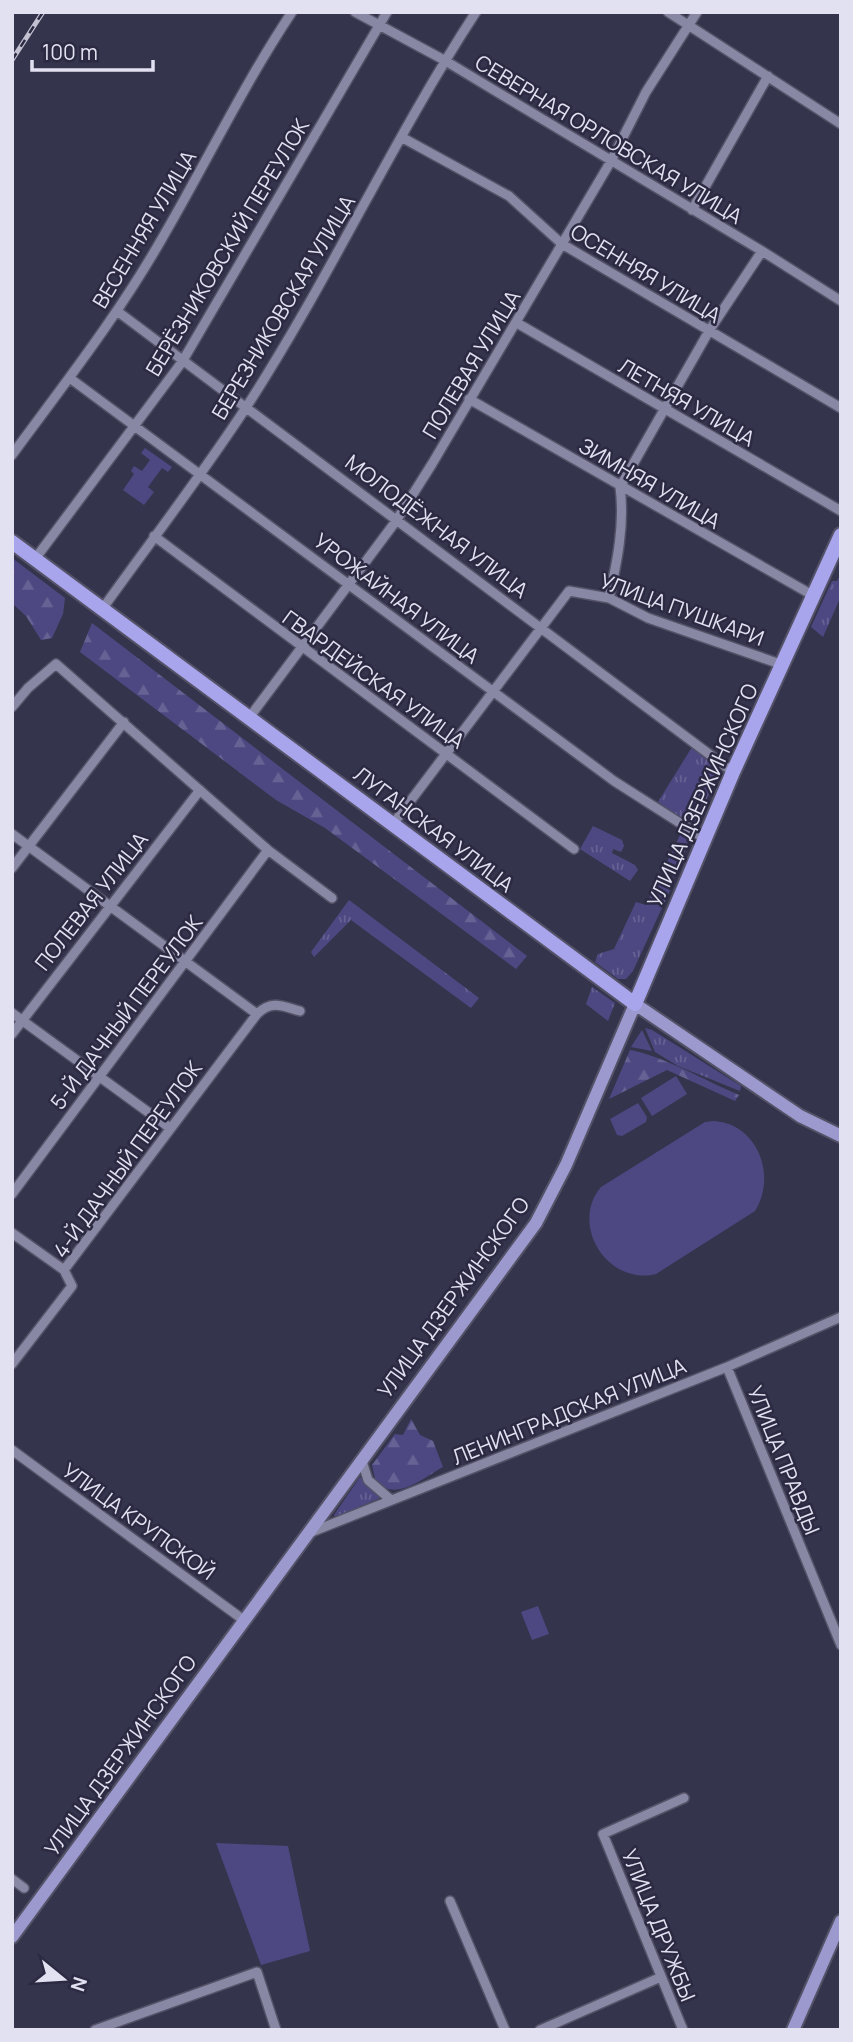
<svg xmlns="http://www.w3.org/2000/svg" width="853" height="2042" font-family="Manrope,sans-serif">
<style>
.grass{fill:url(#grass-tufts)}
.forest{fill:url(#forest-firs)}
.green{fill:#4e4882}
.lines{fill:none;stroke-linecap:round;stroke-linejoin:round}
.minor-casing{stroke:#545267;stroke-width:12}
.major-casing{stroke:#545267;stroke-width:16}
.highway-casing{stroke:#545267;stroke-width:18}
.minor{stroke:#8887a4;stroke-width:9}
.major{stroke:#9c99cf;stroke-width:12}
.highway{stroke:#a9a5ec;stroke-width:14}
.rail-casing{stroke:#c1c1d2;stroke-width:5}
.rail{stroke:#2b2a42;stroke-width:2.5;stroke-dasharray:8;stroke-linecap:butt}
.labels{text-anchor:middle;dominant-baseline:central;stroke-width:5;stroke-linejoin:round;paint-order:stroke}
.street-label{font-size:21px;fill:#e1e1f1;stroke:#2b2a42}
</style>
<defs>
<pattern id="grass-tufts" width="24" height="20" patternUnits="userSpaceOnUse" patternTransform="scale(1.75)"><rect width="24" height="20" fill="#4e4882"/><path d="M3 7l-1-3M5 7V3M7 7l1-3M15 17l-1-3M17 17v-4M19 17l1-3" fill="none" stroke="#676294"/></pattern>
<pattern id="forest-firs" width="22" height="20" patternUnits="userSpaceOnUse" patternTransform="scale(1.75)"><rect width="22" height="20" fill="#4e4882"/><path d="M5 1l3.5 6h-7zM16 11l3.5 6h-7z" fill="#676294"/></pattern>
</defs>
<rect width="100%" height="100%" fill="#35344d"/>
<path class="grass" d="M841 574V596L823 637 811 627 832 581H837Z
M692 747 722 768 693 827 658 802Z
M593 826 622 840 624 846 621 852 613 849 612 853 635 865 638 870 630 881 580 849Z
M681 833 690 839 674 877 664 868Z
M663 884 671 888 633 971 626 979H618L595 962 598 954 614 949 636 902 646 905 656 885Z
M349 900 479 998 471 1008 351 920 314 957 311 952Z
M592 987 615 1003 608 1021 586 1004Z
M645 1028 652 1030 741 1086 740 1091 678 1066 655 1052Z
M642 1030 652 1051 631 1047Z
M360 1477 380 1498 336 1517 334 1515Z"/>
<path class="forest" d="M12 558 65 598 63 614 52 638 41 640 26 616 12 603Z
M92 623 527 956 516 969 325 828 276 800 80 652Z
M630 1050C663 1056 706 1081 739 1095L735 1101 667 1070 609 1099Z
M411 1419 420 1435 433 1441 443 1467C423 1478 398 1501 376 1483L372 1465 395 1434 403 1435Z"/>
<path class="green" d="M145 448 172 467 168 472 162 468 148 487 154 492 144 505 123 490 134 474 131 471 134 466 142 471 150 460 141 453Z
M676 1076 687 1094 652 1116 641 1098Z
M638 1103 647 1117 646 1122 622 1136 617 1135 610 1119Z
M714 1121C758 1124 777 1176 755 1211L656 1274C608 1286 569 1225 601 1187L705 1122Z
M538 1606 549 1634 532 1640 521 1612Z
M216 1843 288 1846 310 1951 261 1965Z"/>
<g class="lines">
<g class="minor-casing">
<path id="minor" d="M355 12 444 60 762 251 841 301
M668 12 841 124
M403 138 509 196 562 244 841 408
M692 210 768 76
M117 311 733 772
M517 323 841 511
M71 379 614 781 705 839
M469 399 814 596
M12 455C65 383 120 313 164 235 207 161 244 84 292 12
M154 536 574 849
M35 559 182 362 387 12
M609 598C617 562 625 524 620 487L709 331 762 251
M103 608C151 541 202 475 247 406 330 278 393 139 476 12
M12 707 28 688 56 664 268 850 332 898
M249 718 396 521 432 464 611 161 646 92 697 12
M393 824 569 591 609 598 648 618 783 665
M12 834 257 1014
M12 868 124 722
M12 1013 170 1128
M12 1034 200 790
M12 1194 268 850
M12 1233 64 1270
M12 1364 72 1286 64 1270 257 1014C272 1000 282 1006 300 1011
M727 1367 841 1645
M12 1450 245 1621
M362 1461 368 1480 391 1500
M309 1533 727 1367 841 1317
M12 1879 24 1888
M450 1901 505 2030
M95 2030 257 1972 276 2030
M540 2030 661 1977
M683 2030 603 1834 684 1798"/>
</g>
<g class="major-casing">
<path id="major" d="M12 1937 536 1223 566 1165 635 1004 800 1116 841 1136
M793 2030 841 1921"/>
</g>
<g class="highway-casing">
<path id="highway" d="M12 542 635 1004 733 772 841 535"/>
</g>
<use href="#minor" class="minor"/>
<use href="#major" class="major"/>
<use href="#highway" class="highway"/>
<g class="rail-casing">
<path id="rail" d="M12 60 43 12"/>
</g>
<use href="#rail" class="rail"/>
</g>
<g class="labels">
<g class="street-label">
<text transform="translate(609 139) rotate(31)">СЕВЕРНАЯ ОРЛОВСКАЯ УЛИЦА</text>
<text transform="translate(144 229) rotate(-59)">ВЕСЕННЯЯ УЛИЦА</text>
<text transform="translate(227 247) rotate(-59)">БЕРЁЗНИКОВСКИЙ ПЕРЕУЛОК</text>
<text transform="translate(646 273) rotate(31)">ОСЕННЯЯ УЛИЦА</text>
<text transform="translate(283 307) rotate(-59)">БЕРЕЗНИКОВСКАЯ УЛИЦА</text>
<text transform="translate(471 364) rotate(-59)">ПОЛЕВАЯ УЛИЦА</text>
<text transform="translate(687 402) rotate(30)">ЛЕТНЯЯ УЛИЦА</text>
<text transform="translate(650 483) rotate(30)">ЗИМНЯЯ УЛИЦА</text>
<text transform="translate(437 526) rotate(37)">МОЛОДЁЖНАЯ УЛИЦА</text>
<text transform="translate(397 598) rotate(37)">УРОЖАЙНАЯ УЛИЦА</text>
<text transform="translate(682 609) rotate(20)">УЛИЦА ПУШКАРИ</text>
<text transform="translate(374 679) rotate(36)">ГВАРДЕЙСКАЯ УЛИЦА</text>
<text transform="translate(702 795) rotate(-66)">УЛИЦА ДЗЕРЖИНСКОГО</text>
<text transform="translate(434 829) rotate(37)">ЛУГАНСКАЯ УЛИЦА</text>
<text transform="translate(91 901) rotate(-52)">ПОЛЕВАЯ УЛИЦА</text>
<text transform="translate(126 1012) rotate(-53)">5-Й ДАЧНЫЙ ПЕРЕУЛОК</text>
<text transform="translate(127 1159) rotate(-54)">4-Й ДАЧНЫЙ ПЕРЕУЛОК</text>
<text transform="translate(453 1297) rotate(-54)">УЛИЦА ДЗЕРЖИНСКОГО</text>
<text transform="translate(569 1411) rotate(-22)">ЛЕНИНГРАДСКАЯ УЛИЦА</text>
<text transform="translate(784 1460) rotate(68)">УЛИЦА ПРАВДЫ</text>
<text transform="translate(139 1521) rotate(36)">УЛИЦА КРУПСКОЙ</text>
<text transform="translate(120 1755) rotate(-54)">УЛИЦА ДЗЕРЖИНСКОГО</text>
<text transform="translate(659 1925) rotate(68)">УЛИЦА ДРУЖБЫ</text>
</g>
</g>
<rect width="853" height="2042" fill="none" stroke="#e1e1f1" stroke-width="28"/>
<g transform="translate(63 1979) rotate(108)" stroke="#2b2a42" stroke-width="5" paint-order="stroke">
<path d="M0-5L12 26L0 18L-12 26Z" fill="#e1e1f1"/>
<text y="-10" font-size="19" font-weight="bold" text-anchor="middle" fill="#e1e1f1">N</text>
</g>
<path d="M32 60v10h121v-10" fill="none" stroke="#e1e1f1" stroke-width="3.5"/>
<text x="42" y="60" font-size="21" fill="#e1e1f1" stroke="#2b2a42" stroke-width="5" paint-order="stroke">100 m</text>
</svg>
